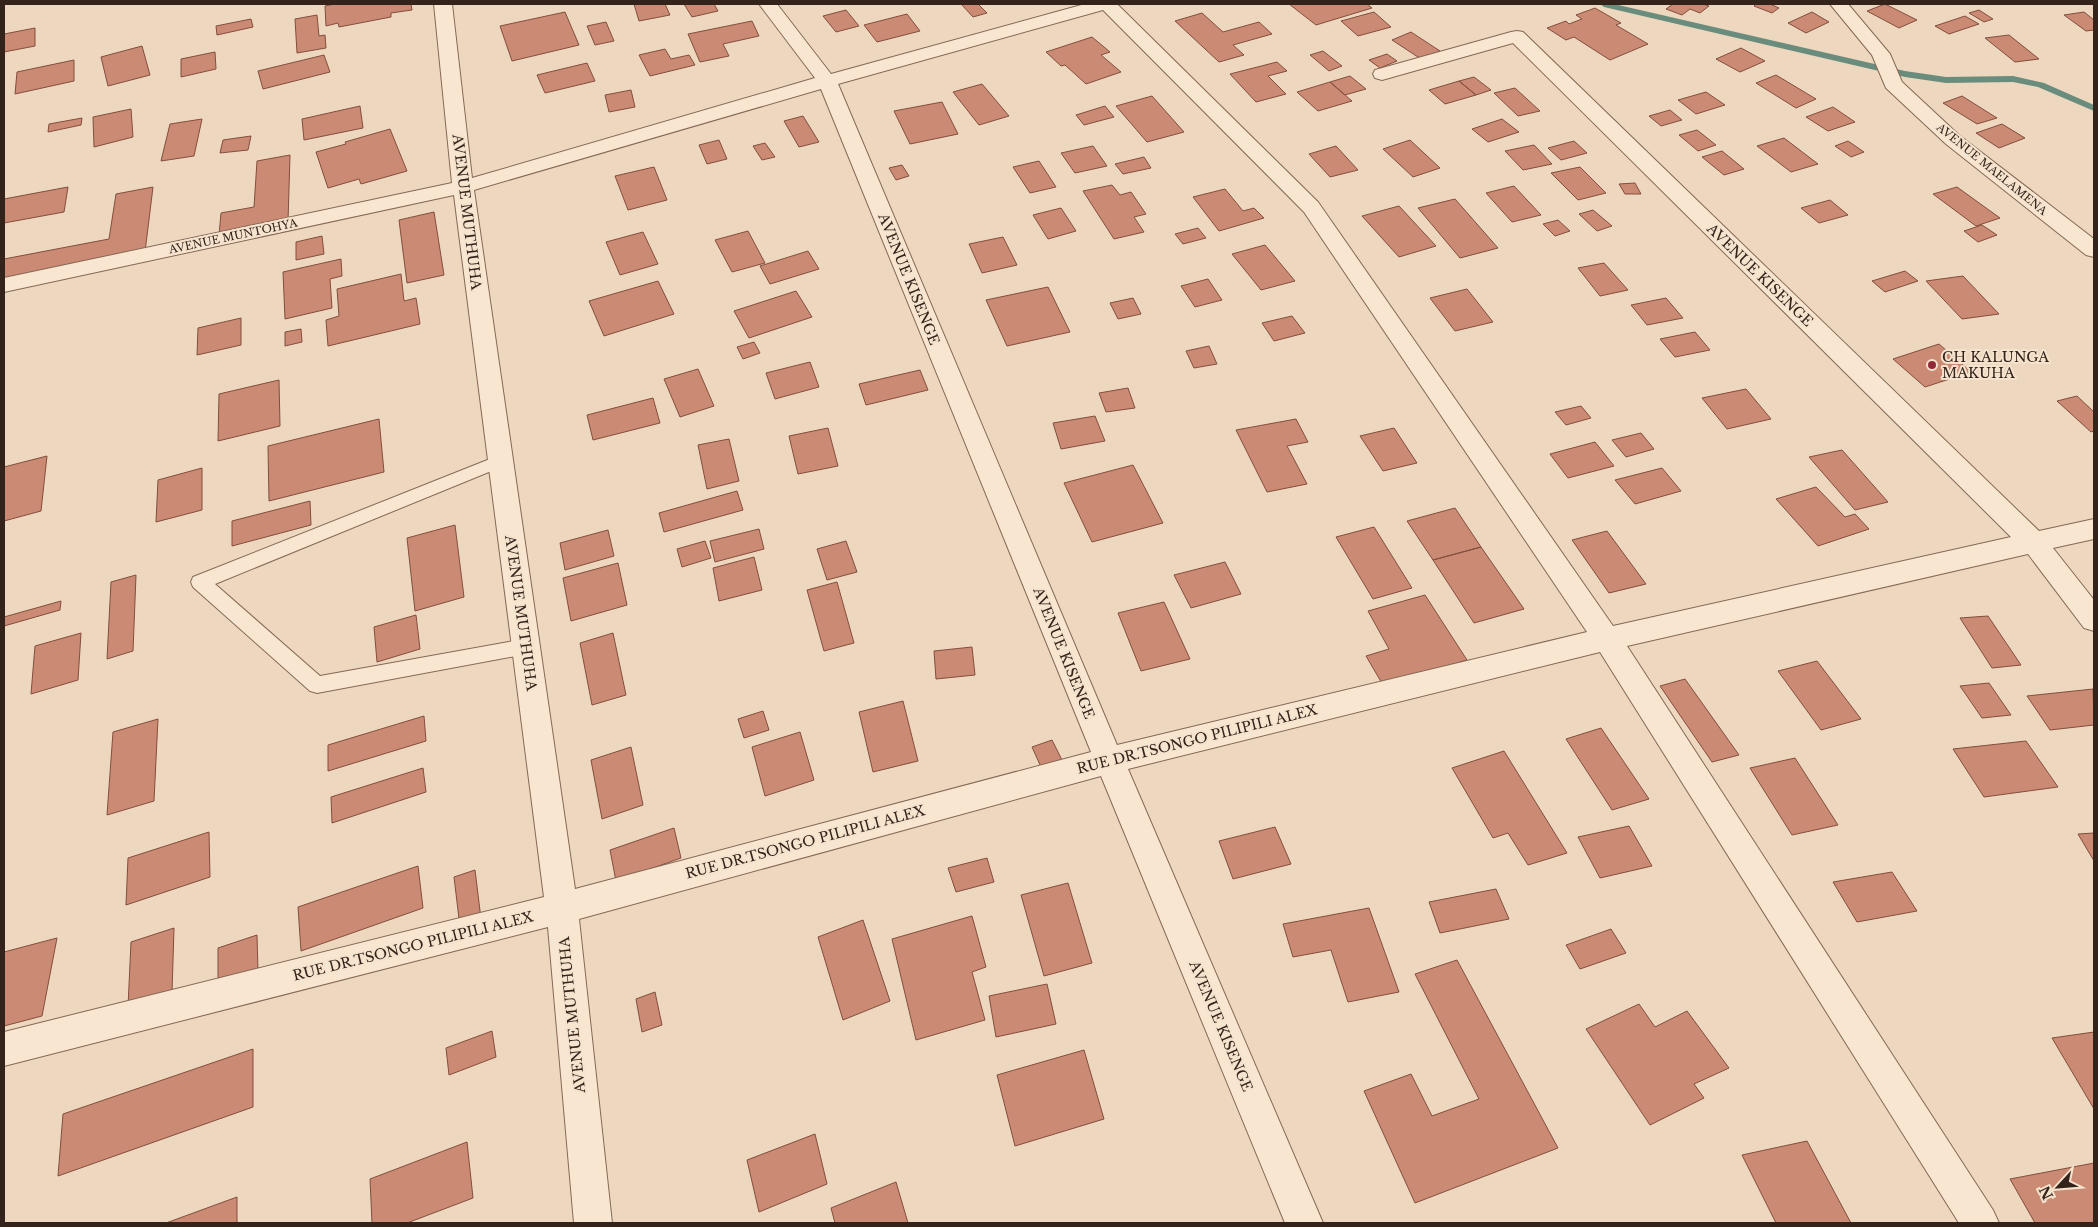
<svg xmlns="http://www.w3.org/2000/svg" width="2098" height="1227" font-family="'Libre Baskerville',serif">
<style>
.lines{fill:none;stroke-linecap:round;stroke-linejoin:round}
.stream{fill:#698c7d;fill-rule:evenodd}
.building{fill:#cb8a73;stroke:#834e3d}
.lane-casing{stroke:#856857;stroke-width:2}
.street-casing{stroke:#856857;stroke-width:2}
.lane{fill:#f8e6d0;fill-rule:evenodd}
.street{fill:#f8e6d0;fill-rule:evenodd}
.poi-dot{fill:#932839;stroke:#f5e3cd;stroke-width:2}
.labels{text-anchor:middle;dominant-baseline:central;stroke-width:4;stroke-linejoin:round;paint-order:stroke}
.far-street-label{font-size:11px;fill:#34231b;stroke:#f5e3cd}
.street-label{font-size:14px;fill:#34231b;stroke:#f5e3cd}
.poi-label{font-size:14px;fill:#34231b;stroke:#f5e3cd;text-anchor:start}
</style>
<rect width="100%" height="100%" fill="#edd7be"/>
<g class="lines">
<path class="stream" d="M1600 4H1614L1905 71 1946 77 2013 76 2044 83 2094 105V111L2038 87 2013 82 1946 83 1905 77 1604 7Z"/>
</g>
<path class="building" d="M335 4H411L412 10 391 13V17L339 27 338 23 326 26 325 6Z
M634 4H665L670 15 639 21Z
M684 4H714L718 11 692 17Z
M961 4H978L987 13 973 17Z
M1289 4H1367L1372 8 1316 25Z
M1673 4H1703L1709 6 1700 13 1690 9 1682 15 1666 9Z
M1756 4H1770L1779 8 1772 13 1754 6Z
M1885 4 1917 20 1899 28 1867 11Z
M1595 8 1621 23 1616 25 1648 44 1610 60 1574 37 1566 40 1547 28 1566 21 1569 24 1582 19 1576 15Z
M846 10 859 26 836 32 823 16Z
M1979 10 1993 19 1984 22 1969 13Z
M565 12 579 45 512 61 500 26Z
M1374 12 1391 27 1358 36 1341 21Z
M1812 12 1829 22 1806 33 1788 23Z
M2084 12 2094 20V30L2086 31 2064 15Z
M1202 13 1223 32 1259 22 1272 34 1233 45 1244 55 1219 62 1175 21Z
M907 14 920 31 877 42 864 25Z
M317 15 319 36 325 35 326 48 297 53 295 19Z
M1965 16 1979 24 1949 34 1935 26Z
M251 19 253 27 217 35 216 26Z
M752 21 759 36 723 44 729 56 700 62 688 34Z
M606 22 614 41 595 45 587 26Z
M35 28V46L4 52V34Z
M1411 32 1440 51 1421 59 1392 40Z
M2009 35 2039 59 2015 62 1985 38Z
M1092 37 1110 52 1101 55 1121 72 1086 84 1065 65 1061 66 1046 52Z
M142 46 150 75 108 86 101 57Z
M1741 48 1765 61 1740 72 1716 59Z
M665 49 671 59 689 55 695 65 650 76 639 55Z
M1323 51 1342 66 1329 71 1310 55Z
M215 52 216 69 181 77V59Z
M1387 54 1397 61 1380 68 1369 60Z
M324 55 330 72 263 89 258 71Z
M74 60V81L15 94 17 72Z
M1277 62 1287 71 1268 76 1286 94 1256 102 1230 74Z
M587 63 595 81 545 93 537 75Z
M1776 75 1816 99 1796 108 1756 83Z
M1350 76 1366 89 1345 95 1330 82Z
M1474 77 1491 90 1476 95 1459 81Z
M1459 81 1476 95 1445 104 1429 90Z
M1330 82 1352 101 1318 111 1297 92Z
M982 84 1009 116 979 125 953 92Z
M1515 88 1540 111 1518 116 1494 93Z
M631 90 635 107 609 112 605 95Z
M1706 92 1725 105 1696 114 1678 100Z
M1152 96 1184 132 1147 142 1116 106Z
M1962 96 1997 118 1977 124 1943 103Z
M942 102 958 134 910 144 894 111Z
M360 106 363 128 304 140 302 119Z
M1105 106 1114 117 1084 125 1076 115Z
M1833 107 1855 122 1828 131 1806 117Z
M131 109 133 137 94 147 93 117Z
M1670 110 1682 120 1661 126 1649 116Z
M803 116 819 142 799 147 784 121Z
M82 118 81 125 48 132 49 124Z
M202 119 194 156 161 161 170 124Z
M1502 119 1519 132 1488 142 1472 129Z
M2002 124 2025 138 1999 148 1976 133Z
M390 129 407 171 361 184 359 179 328 188 316 152 346 144 345 142Z
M1697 130 1716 145 1698 151 1679 135Z
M251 136 248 150 220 153 223 140Z
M1784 138 1818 164 1791 172 1757 146Z
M719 140 727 159 707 164 699 145Z
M1410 140 1440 168 1413 177 1383 149Z
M1574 141 1587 153 1561 160 1548 148Z
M1848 141 1864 152 1851 157 1835 146Z
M765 143 775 157 762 160 753 146Z
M1534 145 1552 164 1523 170 1505 151Z
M1093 146 1107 166 1075 173 1061 153Z
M1336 146 1358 170 1330 177 1309 154Z
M1722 151 1744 169 1724 175 1702 157Z
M290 155 288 222 219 235 221 213 254 207 257 161Z
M1144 157 1151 168 1123 174 1115 164Z
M1039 161 1056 187 1030 193 1013 167Z
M902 165 909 176 896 180 889 168Z
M654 167 667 200 628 210 615 176Z
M1580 167 1606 193 1578 200 1551 173Z
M1635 183 1641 194H1625L1619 184Z
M1112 185 1120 195 1131 192 1146 214 1134 217 1144 232 1114 239 1083 191Z
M1514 186 1541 215 1512 222 1486 193Z
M68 187 64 212 4 223V199Z
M153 187 145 252 4 281V259L109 239 116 194Z
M1957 187 2000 218 1976 226 1933 194Z
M1225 189 1243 211 1254 208 1264 218 1219 231 1193 197Z
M1455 199 1498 248 1460 258 1418 208Z
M1830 200 1848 215 1819 223 1801 208Z
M1399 206 1436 246 1399 257 1362 216Z
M1061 208 1076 231 1048 239 1033 215Z
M1593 210 1612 226 1597 231 1579 214Z
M434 212 444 275 407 283 399 220Z
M1558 220 1570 231 1555 236 1543 224Z
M1982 225 1997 235 1978 242 1964 231Z
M1198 228 1206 238 1183 244 1175 234Z
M748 231 765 263 732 272 715 240Z
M643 232 658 264 620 275 606 242Z
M322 236 324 254 296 260V242Z
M1003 237 1017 265 982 273 969 244Z
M1265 245 1295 281 1261 290 1232 254Z
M808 251 819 269 770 284 760 266Z
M341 259 342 276 330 279 332 308 285 319 283 272Z
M1604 263 1628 290 1600 296 1578 268Z
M1905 271 1918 281 1885 292 1872 281Z
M401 274 404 301 416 298 420 324 328 346 326 320 339 316 337 289Z
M1963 276 1999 314 1962 319 1926 281Z
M1208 279 1222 300 1195 307 1181 286Z
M658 281 674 314 604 336 589 301Z
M1048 287 1070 332 1007 346 986 300Z
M1467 289 1493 322 1455 331 1430 298Z
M796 291 812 317 749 338 734 311Z
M1133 298 1141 314 1118 319 1110 303Z
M1666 298 1683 318 1647 325 1631 305Z
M1292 316 1305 333 1274 341 1262 323Z
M241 318V345L197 355 198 328Z
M301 329 302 342 285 346V332Z
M1695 332 1710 350 1675 357 1660 339Z
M754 342 760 353 743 359 737 347Z
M1939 344 1971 372 1925 387 1893 359Z
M1209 346 1217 364 1194 368 1186 351Z
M810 362 819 387 775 399 766 373Z
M698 369 714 406 680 417 664 379Z
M920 370 928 390 866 405 859 384Z
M279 380 280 426 218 441 219 394Z
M1128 388 1135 408 1106 412 1099 393Z
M1746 389 1771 419 1727 429 1702 398Z
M2077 396 2094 412V431L2091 432 2057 401Z
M653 398 660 423 593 440 587 415Z
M1581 406 1591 418 1566 425 1555 412Z
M1095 416 1105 441 1061 449 1053 423Z
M379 419 384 472 269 501 268 446Z
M1296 419 1308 442 1287 446 1307 484 1267 492 1236 430Z
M828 428 838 466 798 474 789 436Z
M1394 428 1417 463 1383 471 1360 436Z
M1641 433 1654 449 1626 457 1612 440Z
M729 439 739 481 707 489 698 445Z
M1595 442 1614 466 1568 478 1550 454Z
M1842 450 1888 502 1855 510 1809 457Z
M47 456 41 511 4 521V467Z
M1133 465 1163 523 1092 542 1064 483Z
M202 468V510L156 522 158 480Z
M1662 468 1681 491 1635 504 1615 480Z
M1816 487 1845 517 1855 514 1869 529 1818 546 1776 499Z
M737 491 743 510 664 532 659 513Z
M310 501 311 525 232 546V521Z
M1455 508 1481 547 1433 560 1407 521Z
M455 525 464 597 415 611 407 538Z
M1374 527 1412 588 1373 599 1336 537Z
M759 529 764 549 715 562 710 541Z
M608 530 614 556 565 570 560 543Z
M1607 531 1646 584 1609 593 1572 540Z
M705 541 711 558 682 567 677 549Z
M846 541 857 572 827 580 817 549Z
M1481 547 1524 609 1474 623 1433 560Z
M754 557 762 590 719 601 713 568Z
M1225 562 1241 594 1191 608 1174 575Z
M618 563 627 605 571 621 563 578Z
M136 575 133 651 107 659 111 582Z
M837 582 854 643 824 651 807 590Z
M1425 595 1467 660 1383 685 1366 656 1389 649 1368 611Z
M61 601 60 610 4 626V617Z
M1164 602 1190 659 1141 671 1118 613Z
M416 615 420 649 377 662 374 627Z
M1988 616 2021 665 1992 668 1960 618Z
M81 633 78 680 31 694 35 646Z
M613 633 626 695 592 705 580 643Z
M972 647 975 675 936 679 934 651Z
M1817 661 1861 719 1821 730 1778 671Z
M1685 679 1739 755 1712 762 1660 686Z
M1989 683 2011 715 1982 718 1960 686Z
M2093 689 2094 725 2050 730 2027 696Z
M903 701 918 761 873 772 859 712Z
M763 711 769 730 744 738 738 719Z
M424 716 426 741 328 771V745Z
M158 719 154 801 107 815 113 732Z
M1601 728 1649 799 1612 810 1566 739Z
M800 732 814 780 765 796 752 747Z
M1052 740 1062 760 1041 767 1032 747Z
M2026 741 2058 787 1984 797 1953 749Z
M631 747 643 805 602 819 591 760Z
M1504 751 1567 853 1528 865 1508 833 1493 838 1452 768Z
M1795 758 1838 825 1792 835 1750 768Z
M423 768 426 792 332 823 331 797Z
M1629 826 1652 866 1600 878 1578 837Z
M1275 827 1291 864 1233 879 1219 841Z
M674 828 681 858 616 881 610 850Z
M209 832 210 877 126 905 128 858Z
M2094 833V861L2078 834Z
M987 858 994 882 956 892 948 868Z
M418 866 423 908 301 951 298 907Z
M475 870 481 919 460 927 454 877Z
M1892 872 1917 911 1857 922 1833 882Z
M1068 883 1092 963 1044 976 1021 895Z
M1496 889 1509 919 1440 933 1429 902Z
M1369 908 1399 992 1348 1002 1331 950 1293 957 1283 924Z
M972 916 986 967 972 972 985 1020 916 1040 892 939Z
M863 920 890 1001 843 1020 818 937Z
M174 928 172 992 128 1007 131 942Z
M1611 929 1626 953 1580 969 1566 945Z
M257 935 258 971 218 984V948Z
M57 938 42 1016 4 1026V952Z
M1457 960 1558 1148 1415 1203 1364 1091 1411 1074 1432 1116 1479 1099 1415 974Z
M1047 984 1056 1024 996 1037 989 996Z
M655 992 662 1025 642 1032 636 999Z
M1639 1004 1655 1027 1687 1011 1729 1068 1694 1084 1704 1098 1650 1125 1586 1029Z
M492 1031 496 1057 449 1075 446 1048Z
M2094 1032V1109L2052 1038Z
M253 1049V1107L58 1176 63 1114Z
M1084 1050 1104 1119 1015 1146 997 1075Z
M815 1134 827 1184 759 1212 747 1160Z
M1807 1141 1851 1223H1776L1742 1155Z
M467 1142 473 1198 407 1223H372L370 1179Z
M2094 1163V1223H2035L2010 1179Z
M896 1182 908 1223H835L831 1208Z
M237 1197V1223H166Z"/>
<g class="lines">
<g class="lane-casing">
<path id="lane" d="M500 455 506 457 509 461 506 465 215 584 320 676 525 639 532 641 535 647 532 653 317 693 310 691 193 587 191 582 193 577Z"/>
</g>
<g class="street-casing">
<path id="street" d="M434 4H452L472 178 815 78 759 4H777L831 74 1085 4H1117L1318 202 1613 626 2011 537 1513 43 1382 80 1375 78 1373 74 1375 70 1511 32 1517 31 1523 32 2039 531 2094 519V539L2053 548 2094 600V631L2084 628 2028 554 1627 646 1993 1210 1999 1223H1959L1600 652 1128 769 1323 1223H1285L1101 776 579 919 612 1223H574L548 927 4 1066V1032L544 897 454 195 4 292V278L452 183ZM1103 10 1304 212 1587 632 1117 745 838 84ZM821 89 1091 752 575 889 474 190Z
M1830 4H1848L1890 54 1902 82 1960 136 2094 239V257L2086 255 1946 144 1886 88 1872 55Z"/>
</g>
<use href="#lane" class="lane"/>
<use href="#street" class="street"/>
</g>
<circle class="poi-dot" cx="1932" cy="365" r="5"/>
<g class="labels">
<g class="far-street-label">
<text transform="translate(1992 169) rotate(39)">AVENUE MAELAMENA</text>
<text transform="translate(233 236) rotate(-12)">AVENUE MUNTOHYA</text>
</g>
<g class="street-label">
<text transform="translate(467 212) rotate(83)">AVENUE MUTHUHA</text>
<text transform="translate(1760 275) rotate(44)">AVENUE KISENGE</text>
<text transform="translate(909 279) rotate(68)">AVENUE KISENGE</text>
<text transform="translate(521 613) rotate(82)">AVENUE MUTHUHA</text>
<text transform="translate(1064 653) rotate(68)">AVENUE KISENGE</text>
<text transform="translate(1197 739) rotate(-14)">RUE DR.TSONGO PILIPILI ALEX</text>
<text transform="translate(805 842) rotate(-15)">RUE DR.TSONGO PILIPILI ALEX</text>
<text transform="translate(413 946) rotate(-14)">RUE DR.TSONGO PILIPILI ALEX</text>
<text transform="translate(572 1015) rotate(-96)">AVENUE MUTHUHA</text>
<text transform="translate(1221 1026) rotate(67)">AVENUE KISENGE</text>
</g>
<g class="poi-label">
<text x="1942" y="357">CH KALUNGA<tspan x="1942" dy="16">MAKUHA</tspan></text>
</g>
</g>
<rect width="2098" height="1227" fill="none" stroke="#34231b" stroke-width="10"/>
<g transform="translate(2058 1187) rotate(244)" stroke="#f5e3cd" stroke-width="4" paint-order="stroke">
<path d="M0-4L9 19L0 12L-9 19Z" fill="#34231b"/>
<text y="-8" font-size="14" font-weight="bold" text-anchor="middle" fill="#34231b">N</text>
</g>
</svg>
